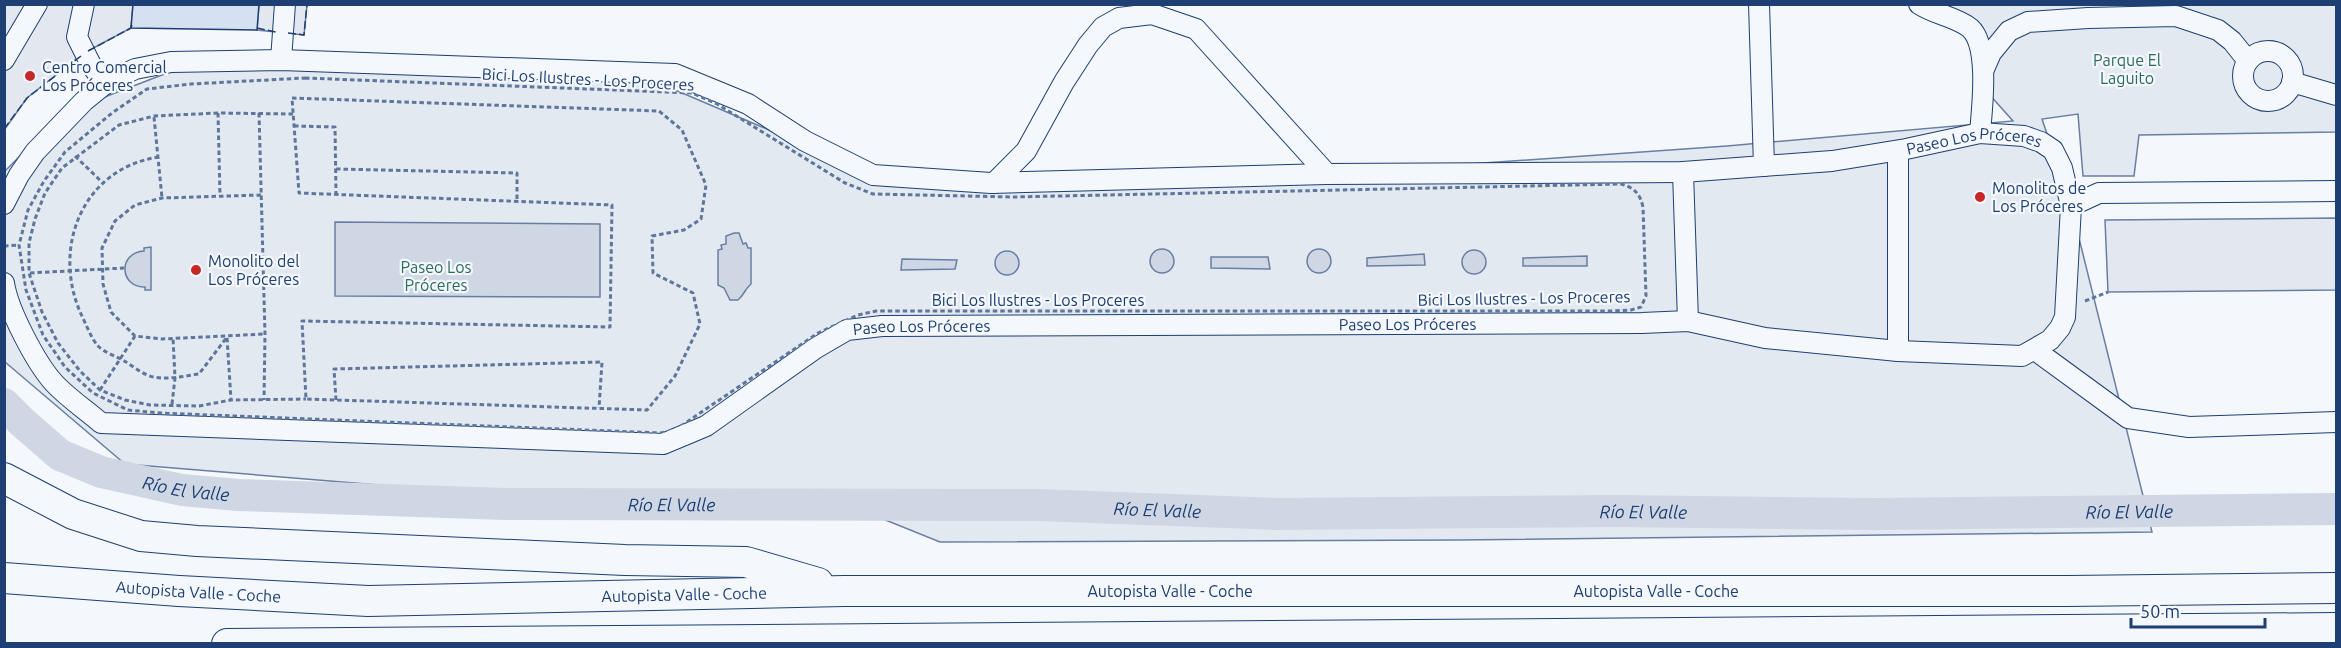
<svg xmlns="http://www.w3.org/2000/svg" width="2341" height="648" font-family="Ubuntu,sans-serif">
<style>
.green{fill:#e3e9f0;stroke:#687fa3;stroke-width:1.5}
.parking{fill:#e3e8f0;stroke:#687fa3;stroke-width:1.5}
.water{fill:#cfd7e4;stroke:#687fa3;stroke-width:1.5}
.lines{fill:none;stroke-linecap:round;stroke-linejoin:round}
.river{stroke:#cfd7e4;stroke-width:32}
.building{fill:#d5e0f0;stroke:#1d3f73;stroke-width:1.5}
.minor-casing{stroke:#1d3f73;stroke-width:22}
.highway-casing{stroke:#1d3f73;stroke-width:32}
.path{stroke:#5e769c;stroke-width:3;stroke-dasharray:4.5 3;stroke-linecap:butt}
.minor{stroke:#f4f7fb;stroke-width:20}
.highway{stroke:#f4f7fb;stroke-width:30}
.fence{stroke:#1d3f73;stroke-width:1.5;stroke-dasharray:8 3;stroke-linecap:butt}
.poi-dot{fill:#c62828;stroke:#f4f7fb;stroke-width:2}
.labels{text-anchor:middle;dominant-baseline:central;stroke-width:4.5;stroke-linejoin:round;paint-order:stroke}
.park-label{font-size:16px;fill:#2c6c60;stroke:#f4f7fb}
.poi-label{font-size:16px;fill:#1d3f73;stroke:#f4f7fb;text-anchor:start}
.street-label{font-size:16px;fill:#1d3f73;stroke:#f4f7fb}
.water-label{font-size:18px;font-style:italic;fill:#1d3f73;stroke:#f4f7fb}
</style>
<rect width="100%" height="100%" fill="#f4f7fb"/>
<path class="green" d="M1927 5H2336V132L2139 135 2134 176H2083L2078 114 2042 119 2071 206 2152 532 1458 540 940 542 816 492 415 488 125 464 5 362V171L63 113 214 55 633 72 858 168 995 183 1327 174 1727 146 2013 121 1988 93 1977 39Z"/>
<path class="parking" d="M5 5H133L131 28 84 53 27 98 5 129Z
M259 5H307L304 35 257 30Z
M2336 218V290L2108 292 2105 220Z"/>
<path class="water" d="M335 222 600 224V297L335 296Z
M734 233H739L743 244 746 243 748 248H751V284C745 289 744 295 738 300H730L724 288 718 285V250L722 249 721 245 726 244V236Z
M151 247V290H145V287C120 288 117 253 144 251V248Z
M1150 261a12 12 0 1 1 24 0a12 12 0 1 1-24 0Z
M1307 261a12 12 0 1 1 24 0a12 12 0 1 1-24 0Z
M1462 262a12 12 0 1 1 24 0a12 12 0 1 1-24 0Z
M995 263a12 12 0 1 1 24 0a12 12 0 1 1-24 0Z
M1424 254 1425 265 1367 266V258Z
M1587 256V266H1523V258Z
M1211 257H1268L1270 269 1211 268Z
M902 259 957 260 955 269 901 270Z"/>
<g class="lines">
<path class="river" id="s1" d="M4 404 22 422 60 455 101 472 182 490 238 495 505 504 1039 505 1276 514 1615 511 1874 514 2336 509"/>
</g>
<path class="building" d="M133 4H259L257 30 131 28Z"/>
<g class="lines">
<g class="minor-casing">
<g id="minor">
<path d="M84 4 77 37 90 63 105 84"/>
<path d="M1759 4 1764 166"/>
<path d="M1919 4C1935 15 1955 16 1970 28 1990 46 1982 108 1980 133"/>
<circle cx="2268" cy="76" r="25"/>
<path d="M4 60 37 4"/>
<path d="M281 60 285 4"/>
<path d="M1984 69 1991 53 2009 31 2028 22 2088 18 2176 16 2218 30 2232 41 2248 61"/>
<path d="M2292 82 2336 95"/>
<path d="M1683 172 1688 321"/>
<path d="M994 183 1026 151 1064 82 1088 45 1103 27 1119 18 1152 14 1196 29 1327 174"/>
<path id="s2" d="M4 204 19 175 35 152 84 101 105 84 135 69 171 62 281 60 675 74 748 104 805 141 873 175 991 183 1327 174 1683 172 1832 161 1906 149 1980 133 2024 136 2041 142 2053 150 2062 168 2071 206 2065 317 2060 328 2050 340 2022 356 1898 351"/>
<path d="M2071 206 2099 193 2336 191"/>
<path id="s3" d="M4 283C8 310 36 363 54 383 68 398 86 410 101 423L663 444 706 426 816 348 847 330 882 326 1642 323 1688 321 1765 338 1898 351V151"/>
<path d="M2035 350 2128 418 2189 427 2336 422"/>
</g>
</g>
<g class="highway-casing">
<g id="highway">
<path d="M4 478 73 514 141 536 197 541 625 560 746 562 818 583"/>
<path id="s4" d="M4 578 179 591 368 601 844 591H2067L2336 588"/>
<path d="M227 644 2336 628"/>
</g>
</g>
<path class="path" d="M305 78 692 93 717 104 845 183 873 194 1013 197 1621 184C1635 188 1640 194 1643 207L1646 296 1641 307 1631 310 1612 311H876L858 315 818 333 675 430 661 433 160 413 128 410 93 393 65 367 43 335 26 290 19 245 28 210 44 181 65 152 112 113 147 89 191 84Z
M292 98 659 111 682 130 706 185 701 219 684 230 652 236 653 273 693 293 700 324 675 376 647 410 306 399 302 321 610 327 612 205 299 193Z
M218 113 220 196
M259 113 265 334 264 400
M293 114 218 113 154 116 119 125 62 168 45 193 35 219 29 243V273L42 312 58 343 80 371 100 390 125 400 150 405 199 406 231 400 306 399
M154 117 162 198
M294 126 335 127 336 193
M75 156 104 184
M159 157C83 168 51 247 81 314 86 324 91 338 98 346 105 353 118 357 126 362 134 367 145 376 154 377 169 380 184 376 199 374L227 337 231 400
M336 169 517 173V201
M261 195 162 198 135 205 115 221 102 248 103 284 111 312 135 336 162 339 265 334
M4 246 19 245
M30 273 124 268
M2085 301 2108 292
M100 390 135 336
M336 400 334 369 602 362 599 408
M172 404 175 378 173 338"/>
<use href="#minor" class="minor"/>
<use href="#highway" class="highway"/>
<path class="fence" d="M257 28 276 32
M288 33 304 35 307 4
M88 51 131 28 132 25
M4 129 27 98 81 56"/>
</g>
<g class="poi-dot">
<circle cx="30" cy="76" r="6"/>
<circle cx="1980" cy="197" r="6"/>
<circle cx="196" cy="270" r="6"/>
</g>
<g class="labels">
<g class="park-label">
<text x="2127" y="60">Parque El<tspan x="2127" dy="18">Laguito</tspan></text>
<text x="436" y="267">Paseo Los<tspan x="436" dy="18">Próceres</tspan></text>
</g>
<g class="poi-label">
<text x="42" y="67">Centro Comercial<tspan x="42" dy="18">Los Próceres</tspan></text>
<text x="1992" y="188">Monolitos de<tspan x="1992" dy="18">Los Próceres</tspan></text>
<text x="208" y="261">Monolito del<tspan x="208" dy="18">Los Próceres</tspan></text>
</g>
<g class="street-label">
<text transform="translate(588 79) rotate(3)">Bici Los Ilustres - Los Proceres</text>
<text stroke="none"><textPath href="#s2" startOffset="2060">Paseo Los Próceres</textPath></text>
<text transform="translate(1524 298) rotate(-1)">Bici Los Ilustres - Los Proceres</text>
<text x="1038" y="300">Bici Los Ilustres - Los Proceres</text>
<text stroke="none"><textPath href="#s3" startOffset="1515">Paseo Los Próceres</textPath></text>
<text stroke="none"><textPath href="#s3" startOffset="1029">Paseo Los Próceres</textPath></text>
<text stroke="none"><textPath href="#s4" startOffset="195">Autopista Valle - Coche</textPath></text>
<text stroke="none"><textPath href="#s4" startOffset="1167">Autopista Valle - Coche</textPath></text>
<text stroke="none"><textPath href="#s4" startOffset="1653">Autopista Valle - Coche</textPath></text>
<text stroke="none"><textPath href="#s4" startOffset="681">Autopista Valle - Coche</textPath></text>
</g>
<g class="water-label">
<text stroke="none"><textPath href="#s1" startOffset="207">Río El Valle</textPath></text>
<text stroke="none"><textPath href="#s1" startOffset="693">Río El Valle</textPath></text>
<text stroke="none"><textPath href="#s1" startOffset="1179">Río El Valle</textPath></text>
<text stroke="none"><textPath href="#s1" startOffset="2151">Río El Valle</textPath></text>
<text stroke="none"><textPath href="#s1" startOffset="1665">Río El Valle</textPath></text>
</g>
</g>
<rect width="2341" height="648" fill="none" stroke="#1d3f73" stroke-width="12"/>
<path d="M2131 618v9h134v-9" fill="none" stroke="#1d3f73" stroke-width="3"/>
<text x="2140" y="618" font-size="18" fill="#1d3f73" stroke="#f4f7fb" stroke-width="4.5" paint-order="stroke">50 m</text>
</svg>
